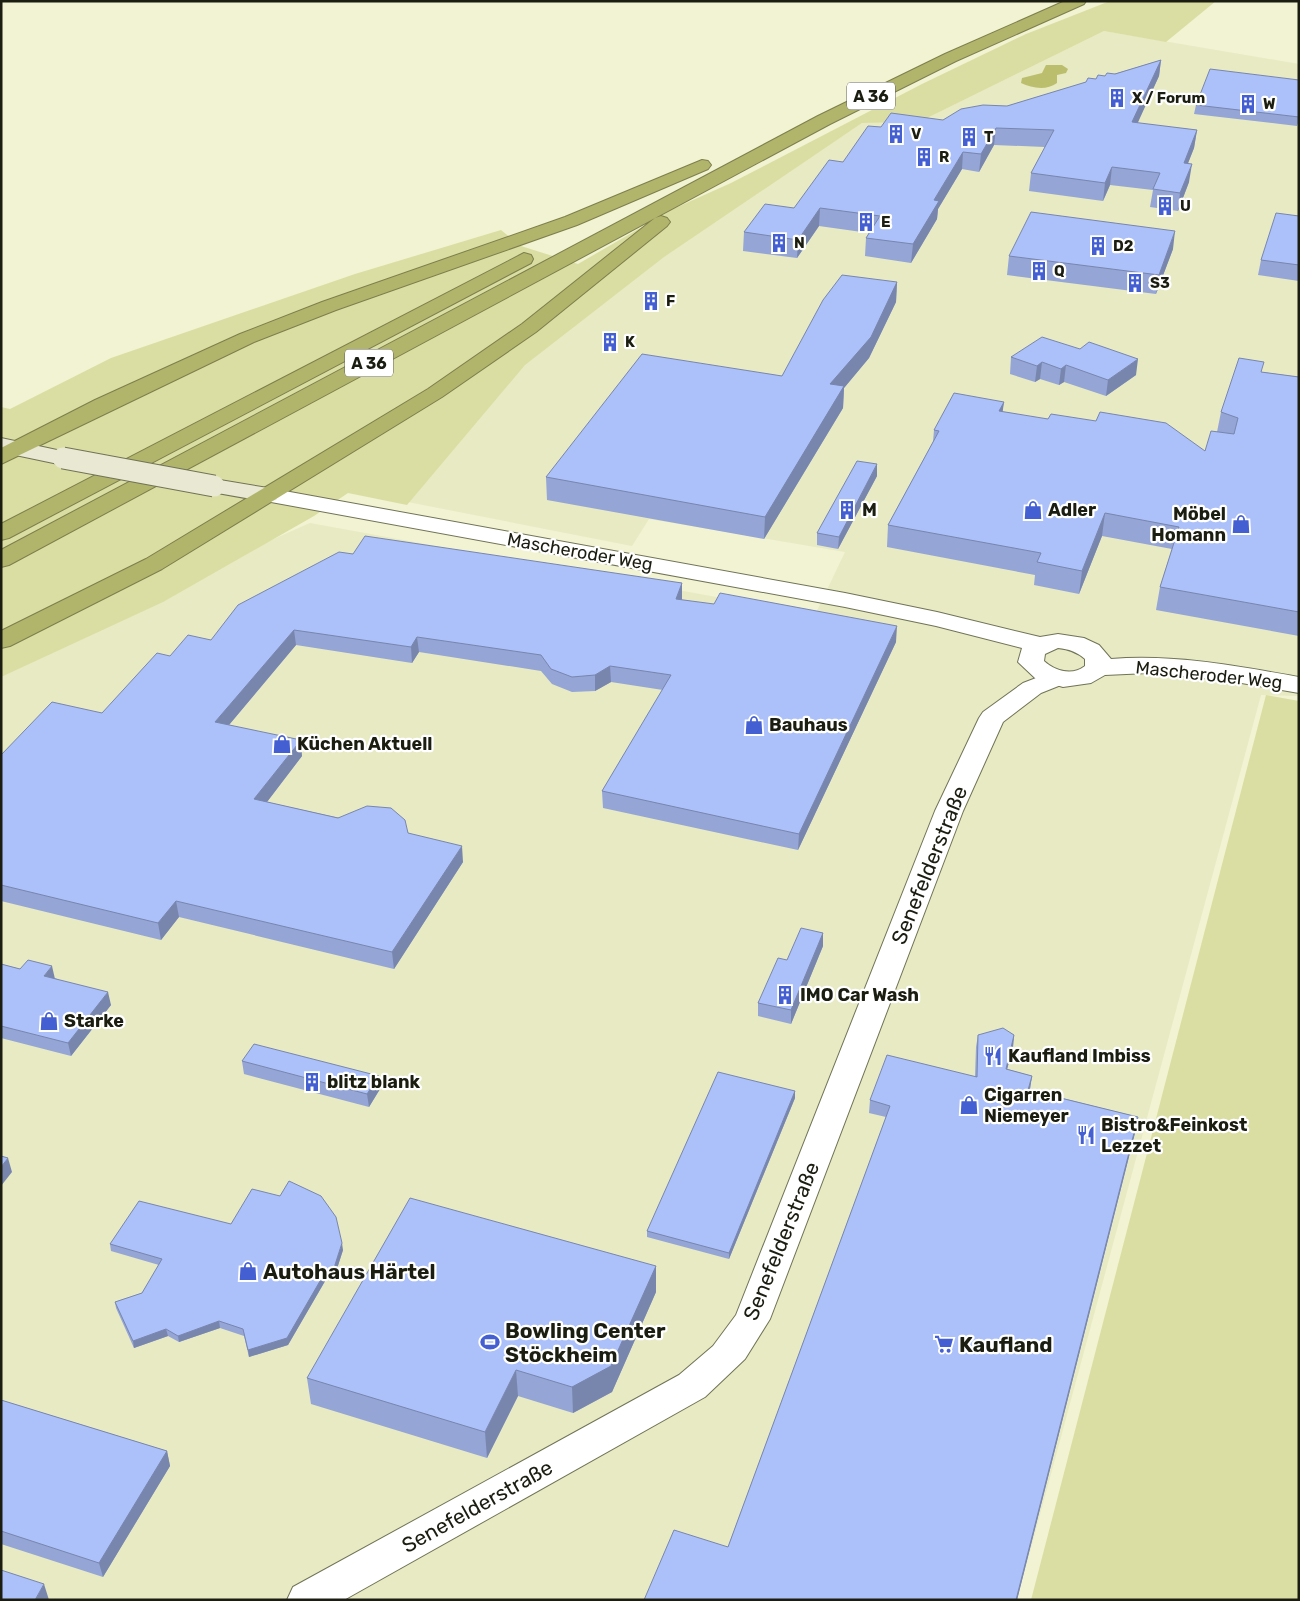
<svg xmlns="http://www.w3.org/2000/svg" width="1300" height="1601" font-family="Rubik,sans-serif">
<style>
.built{fill:#e7eac2}
.green{fill:#dbdea2}
.water{fill:#bbbf6d}
.lines{fill:none;stroke-linecap:round;stroke-linejoin:round}
.minor-casing{stroke:#717356;stroke-width:2}
.tertiary-casing{stroke:#717356;stroke-width:2}
.secondary-casing{stroke:#717356;stroke-width:2}
.motorway-casing{stroke:#7d7f4c;stroke-width:2}
.minor{fill:#fff;fill-rule:evenodd}
.tertiary{fill:#fff;fill-rule:evenodd}
.secondary{fill:#e8e8d3;fill-rule:evenodd}
.motorway{fill:#b1b46b;fill-rule:evenodd}
.secondary-bridge-casing{stroke:#717356;stroke-width:23;stroke-linecap:butt}
.secondary-bridge{stroke:#e8e8d3;stroke-width:21}
.wall{fill:#94a5d6}
.shaded-wall{fill:#7886ae}
.building{fill:#acc0f9;stroke:#7886ae}
.labels{text-anchor:middle;dominant-baseline:central;stroke-width:4.5;stroke-linejoin:round;paint-order:stroke}
.far-poi-label{font-size:15px;font-weight:bold;fill:#1c1d11;stroke:#fff;text-anchor:start}
.shield{fill:#fff;stroke:#606158;stroke-width:1}
.shield-label{font-size:16px;font-weight:bold;fill:#1c1d11}
.poi-label{font-size:18px;font-weight:bold;fill:#1c1d11;stroke:#fff;text-anchor:start}
.street-label{font-size:18px;fill:#1c1d11;stroke:#fff}
.near-street-label{font-size:21px;fill:#1c1d11;stroke:#fff}
.near-poi-label{font-size:21px;font-weight:bold;fill:#1c1d11;stroke:#fff;text-anchor:start}
</style>
<rect width="100%" height="100%" fill="#f1f3d2"/>
<path class="built" d="M1104 31 1299 64V696L1261 695 1017 1600H1V659L310 523 815 615 845 552 649 519 632 546 357 492 661 257 862 123 919 122Z"/>
<path class="green" d="M1110 1H1216L1166 42 1104 31 919 122 862 123 664 257 525 365 407 505 348 493 314 516 163 602 1 677V407L10 409 111 358 355 274 501 230 521 246 578 264 673 209 731 183 922 84 1026 34Z
M1266 695 1299 701V1600H1031Z"/>
<path class="water" d="M1046 65H1062L1068 69 1066 73 1057 75V83C1046 91 1032 88 1021 83L1022 78 1042 73Z"/>
<g class="lines">
<g class="minor-casing">
<path id="minor" d="M1057 670 1066 673 1070 678 1066 683 1041 693 1003 722 963 811 770 1319 745 1359 705 1397 344 1600H287L293 1587 679 1375 713 1346 736 1315 935 811 979 718 983 712 1023 683Z"/>
</g>
<g class="tertiary-casing">
<path id="tertiary" d="M268 488 845 593 937 612 1040 637 1058 634 1084 638 1099 645 1111 659C1174 654 1237 666 1299 677V693L1224 680 1148 673 1105 675 1091 683 1063 687 1036 679 1018 662 1022 648 936 626 845 607 260 500 257 495 260 490ZM1058 648C1069 649 1077 652 1085 659V666C1072 676 1055 671 1044 661L1045 654Z"/>
</g>
<g class="secondary-casing">
<path id="secondary" d="M1 438 71 453 74 458 71 463 63 465 1 452Z
M214 479 268 488 276 490 279 495 276 500 268 502 206 491 203 486 206 481Z"/>
</g>
<g class="motorway-casing">
<path id="motorway" d="M1065 1H1086L1084 4 956 61 830 124 9 565 1 567V550L818 116 945 54Z
M702 160 708 161 711 165 708 169 577 225 336 310 254 342 1 464V448L95 400 240 334 322 302 565 217Z
M661 216 667 218 670 222 667 226 536 332 442 397 162 569 10 646 1 648V631L146 559 428 389 522 324 655 218Z
M524 253 531 255 533 259 531 263 9 538 1 540V524Z"/>
</g>
<use href="#minor" class="minor"/>
<use href="#tertiary" class="tertiary"/>
<use href="#secondary" class="secondary"/>
<use href="#motorway" class="motorway"/>
<g class="secondary-bridge-casing">
<path id="secondary-bridge" d="M63 458 214 486"/>
</g>
<use href="#secondary-bridge" class="secondary-bridge"/>
</g>
<path class="wall" d="M1161 60 1159 76 1137 123 1197 130 1194 148 1188 163 1189 182 1178 211 1150 207 1153 190 1110 185 1103 201 1029 191 1031 173 1045 147 994 145 979 172 962 169 938 209 937 219 911 263 865 256 866 238 869 233 819 226 797 258 743 251 744 232 794 208 843 162 881 127 943 120 1007 106Z
M1299 80V121L1297 126 1194 114 1196 105Z
M1299 216V281L1258 275 1261 260Z
M1173 249 1156 294 1007 275 1009 256Z
M897 282 896 302 869 358 844 388 843 408 764 539 547 500 546 477 782 376Z
M1011 357 1136 375 1106 396 1064 382 1059 385 1040 379 1035 382 1010 374Z
M1262 372 1299 377V636L1156 610 1160 587 1172 549 1102 536 1079 594 1034 585 1035 575 887 547 888 525 933 442 934 430 1004 402 1002 412 1205 451 1217 432 1221 412Z
M877 464V476L838 549 817 545V533Z
M353 554 682 583V600L896 642 798 850 603 808 602 791 663 690 611 682 595 691 572 692 552 684 541 671 419 652 412 663 296 645 229 725 302 756 267 802 408 833 463 862 394 969 179 917 161 940 1 901V755L102 713 170 656 211 640Z
M823 933V946L791 1024 758 1016V1003L787 960Z
M1 964 55 978 111 1005 71 1056 1 1038Z
M978 1035H1014L1013 1047 1007 1069 1032 1076 1030 1090 1138 1117 1136 1129 1017 1600H644L728 1547 886 1117 869 1113 870 1100 975 1077 976 1047Z
M242 1061 379 1076 380 1089 369 1107 244 1074Z
M795 1091V1098L729 1259 647 1237V1231Z
M231 1224 343 1250 334 1278 328 1276 288 1345 249 1357 244 1336 220 1328 179 1342 168 1336 134 1348 116 1308 115 1302 142 1293 159 1265 111 1251 110 1244Z
M656 1266V1292L612 1392 573 1413 518 1396 487 1458 311 1404 307 1378Z
M1 1400 167 1451 170 1466 103 1577 1 1544Z"/>
<path class="shaded-wall" d="M1161 60 1159 76 1130 140 1132 122Z
M996 128 994 145 979 172 981 154Z
M1197 130 1194 148 1181 181 1184 163Z
M963 152 962 169 938 209 937 219 911 263 913 244 934 200Z
M1192 164 1189 182 1178 211 1180 193Z
M1112 167 1110 185 1103 201 1105 183Z
M820 208 819 226 797 258 798 240Z
M1175 231 1173 249 1156 294 1159 275Z
M897 282 896 302 869 358 844 388 843 408 764 539 765 517 830 384Z
M1138 359 1136 375 1106 396 1108 380Z
M1042 362 1040 379 1035 382 1037 366Z
M1066 365 1064 382 1059 385 1061 369Z
M1004 402 1001 423 999 411Z
M877 464V476L838 549 839 537Z
M1105 513 1102 536 1079 594 1082 571Z
M682 583V599L676 615V599Z
M897 626 896 642 798 850 799 834Z
M294 630 296 645 218 738 215 722Z
M417 637 419 652 412 663 411 647Z
M610 666 611 682 595 691V675Z
M301 740 302 756 257 815 254 799Z
M462 846 463 862 394 969 392 952Z
M176 901 179 917 161 940 158 923Z
M823 933V946L791 1024V1010Z
M52 966 55 979 44 976Z
M108 992 111 1005 71 1056 68 1043Z
M1014 1035 1013 1047 1004 1081 1006 1069Z
M379 1076 380 1089 369 1107 367 1094Z
M1032 1076 1030 1088 1026 1102 1028 1090Z
M795 1091V1098L729 1259V1253Z
M1138 1117 1136 1129 1017 1600H1016Z
M8 1158 12 1172 1 1186V1167Z
M342 1243 343 1250 334 1278 333 1271Z
M656 1266V1292L612 1392 573 1413 572 1387Z
M327 1269 328 1276 288 1345 249 1357 248 1350Z
M219 1321 220 1328 179 1342 178 1336Z
M166 1329 168 1336 134 1348 133 1341Z
M516 1370 518 1396 487 1458 485 1432Z
M167 1451 170 1466 103 1577 99 1563Z
M44 1584 49 1600H35Z"/>
<path class="building" d="M1161 60 1132 122 1197 130 1184 163 1192 164 1180 193 1153 189 1160 173 1112 167 1105 183 1031 173 1054 130 996 128 981 154 963 152 934 200 939 201 913 244 866 238 880 216 820 208 798 240 744 232 765 204 794 208 829 160 843 162 868 126 881 127 891 113 943 120 961 109 983 105 1007 106 1086 82 1088 78 1096 79 1098 75 1105 76 1107 73 1115 74Z
M1210 69 1299 80V117L1196 105Z
M1031 212 1175 231 1159 275 1009 256Z
M1276 213 1299 216V265L1261 260Z
M842 275 897 282 871 337 830 384 844 386 765 517 546 477 642 354 782 376 823 300Z
M1042 337 1080 349 1089 342 1138 359 1108 380 1066 365 1061 369 1042 362 1037 366 1011 357Z
M1239 358 1264 362 1261 372 1299 377V612L1160 587 1179 527 1105 513 1082 571 1037 562 1041 553 888 525 939 431 934 430 954 393 1004 402 999 411 1048 419 1051 414 1096 421 1100 412 1166 423 1205 451 1211 431 1234 434 1238 418 1221 412Z
M857 461 877 464 839 537 817 533Z
M365 536 682 583 676 599 714 604 720 593 897 626 799 834 602 791 671 675 610 666 595 675 572 677 551 669 541 655 417 637 411 647 294 630 215 722 301 740 254 799 338 818 367 806 391 808 405 820 408 833 462 846 392 952 176 901 158 923 1 885V755L52 702 102 713 157 653 170 656 188 635 211 640 238 605 339 552 353 554Z
M801 928 823 933 791 1010 758 1003 778 958 787 960Z
M28 960 52 966 44 976 108 992 68 1043 1 1026V964L20 969Z
M1003 1028 1014 1035 1006 1069 1032 1076 1028 1090 1138 1117 1016 1600H644L674 1530 728 1547 890 1106 870 1100 887 1055 977 1077 978 1035Z
M254 1044 379 1076 367 1094 242 1061Z
M718 1072 795 1091 729 1253 647 1231Z
M1 1156 8 1158 1 1167Z
M289 1181 321 1196 336 1217 342 1243 333 1271 327 1269 287 1338 248 1350 243 1329 219 1321 178 1336 166 1329 133 1341 115 1302 142 1293 162 1259 110 1244 139 1201 231 1224 252 1189 280 1196Z
M410 1198 656 1266 611 1366 572 1387 516 1370 485 1432 307 1378Z
M1 1400 167 1451 99 1563 1 1531Z
M1 1570 44 1584 35 1600H1Z"/>
<defs>
<g id="building-bare" transform="scale(1.5)"><path d="M-4-6H4V6H1V3H-1V6H-4ZM-2.5-4.3h1.7v1.8h-1.7ZM.8-4.3h1.7v1.8H.8ZM-2.5-1h1.7V.8h-1.7ZM.8-1h1.7V.8H.8Z" fill="#445fd2" stroke="#fff" stroke-width="2.5" paint-order="stroke"/></g>
<g id="shop-bare" transform="scale(1.5)"><path d="M-5-2.5h2.3a2.7 3.5 0 0 1 5.4 0H5L5.5 6h-11ZM-1.5-2.5h3a1.5 2.3 0 0 0-3 0Z" fill="#445fd2" stroke="#fff" stroke-width="2.5" paint-order="stroke"/></g>
<g id="restaurant-bare" transform="scale(1.5)"><path d="M-5-6h1v4h1v-4h1v4h1v-4h1v5L-1.5 .5V6h-2V.5L-5-1ZM5-6V6H3V1.5H1.5Q1.5-4 5-6Z" fill="#445fd2" stroke="#fff" stroke-width="2.5" paint-order="stroke"/></g>
<g id="stadium-bare" transform="scale(1.5)"><path d="M0-5a6.5 5 0 1 0 0 10a6.5 5 0 1 0 0-10ZM-3.5-1.8h7v3.6h-7Z" fill="#445fd2" stroke="#fff" stroke-width="2.5" paint-order="stroke"/></g>
<g id="supermarket-bare" transform="scale(1.5)"><path d="M-6-5.5h2.5l.6 2H6L4.5 2H-2.5L-4.4-4H-6ZM-1.5 3.2a1.3 1.3 0 1 0 .1 0ZM3 3.2a1.3 1.3 0 1 0 .1 0Z" fill="#445fd2" stroke="#fff" stroke-width="2.5" paint-order="stroke"/></g>
</defs>
<g fill-rule="evenodd">
<use href="#building-bare" x="1117" y="98"/>
<use href="#building-bare" x="1248" y="104"/>
<use href="#building-bare" x="896" y="134"/>
<use href="#building-bare" x="969" y="137"/>
<use href="#building-bare" x="924" y="157"/>
<use href="#building-bare" x="1165" y="206"/>
<use href="#building-bare" x="866" y="222"/>
<use href="#building-bare" x="779" y="243"/>
<use href="#building-bare" x="1098" y="246"/>
<use href="#building-bare" x="1039" y="271"/>
<use href="#building-bare" x="1135" y="283"/>
<use href="#building-bare" x="651" y="301"/>
<use href="#building-bare" x="610" y="342"/>
<use href="#building-bare" x="847" y="510"/>
<use href="#shop-bare" x="1033" y="510"/>
<use href="#shop-bare" x="1241" y="524"/>
<use href="#shop-bare" x="754" y="725"/>
<use href="#shop-bare" x="282" y="744"/>
<use href="#building-bare" x="785" y="995"/>
<use href="#shop-bare" x="49" y="1021"/>
<use href="#restaurant-bare" x="993" y="1056"/>
<use href="#building-bare" x="312" y="1082"/>
<use href="#shop-bare" x="969" y="1105"/>
<use href="#restaurant-bare" x="1086" y="1135"/>
<use href="#shop-bare" x="248" y="1271"/>
<use href="#stadium-bare" x="490" y="1342"/>
<use href="#supermarket-bare" x="944" y="1344"/>
</g>
<g class="labels">
<g class="far-poi-label">
<text x="1132" y="98">X / Forum</text>
<text x="1263" y="104">W</text>
<text x="911" y="134">V</text>
<text x="984" y="137">T</text>
<text x="939" y="157">R</text>
<text x="1180" y="206">U</text>
<text x="881" y="222">E</text>
<text x="794" y="243">N</text>
<text x="1113" y="246">D2</text>
<text x="1054" y="271">Q</text>
<text x="1150" y="283">S3</text>
<text x="666" y="301">F</text>
<text x="625" y="342">K</text>
</g>
<g class="shield">
<rect x="847" y="82.5" width="48" height="27" rx="4"/>
<rect x="345" y="349.5" width="48" height="27" rx="4"/>
</g>
<g class="shield-label">
<text x="871" y="96">A 36</text>
<text x="369" y="363">A 36</text>
</g>
<g class="poi-label">
<text x="862" y="510">M</text>
<text x="1048" y="510">Adler</text>
<text x="1226" y="514" text-anchor="end">Möbel<tspan x="1226" dy="21">Homann</tspan></text>
<text x="769" y="725">Bauhaus</text>
<text x="297" y="744">Küchen Aktuell</text>
<text x="800" y="995">IMO Car Wash</text>
<text x="64" y="1021">Starke</text>
<text x="1008" y="1056">Kaufland Imbiss</text>
<text x="327" y="1082">blitz blank</text>
<text x="984" y="1095">Cigarren<tspan x="984" dy="21">Niemeyer</tspan></text>
<text x="1101" y="1125">Bistro&amp;Feinkost<tspan x="1101" dy="21">Lezzet</tspan></text>
</g>
<g class="street-label">
<text transform="translate(580 552) rotate(10)">Mascheroder Weg</text>
<text transform="translate(1209 675) rotate(6)">Mascheroder Weg</text>
</g>
<g class="near-street-label">
<text transform="translate(929 865) rotate(-68)">Senefelderstraße</text>
<text transform="translate(781 1241) rotate(-68)">Senefelderstraße</text>
<text transform="translate(477 1506) rotate(-29)">Senefelderstraße</text>
</g>
<g class="near-poi-label">
<text x="263" y="1271">Autohaus Härtel</text>
<text x="505" y="1330">Bowling Center<tspan x="505" dy="24">Stöckheim</tspan></text>
<text x="959" y="1344">Kaufland</text>
</g>
</g>
<rect width="1300" height="1601" fill="none" stroke="#1c1d11" stroke-width="5"/>
</svg>
